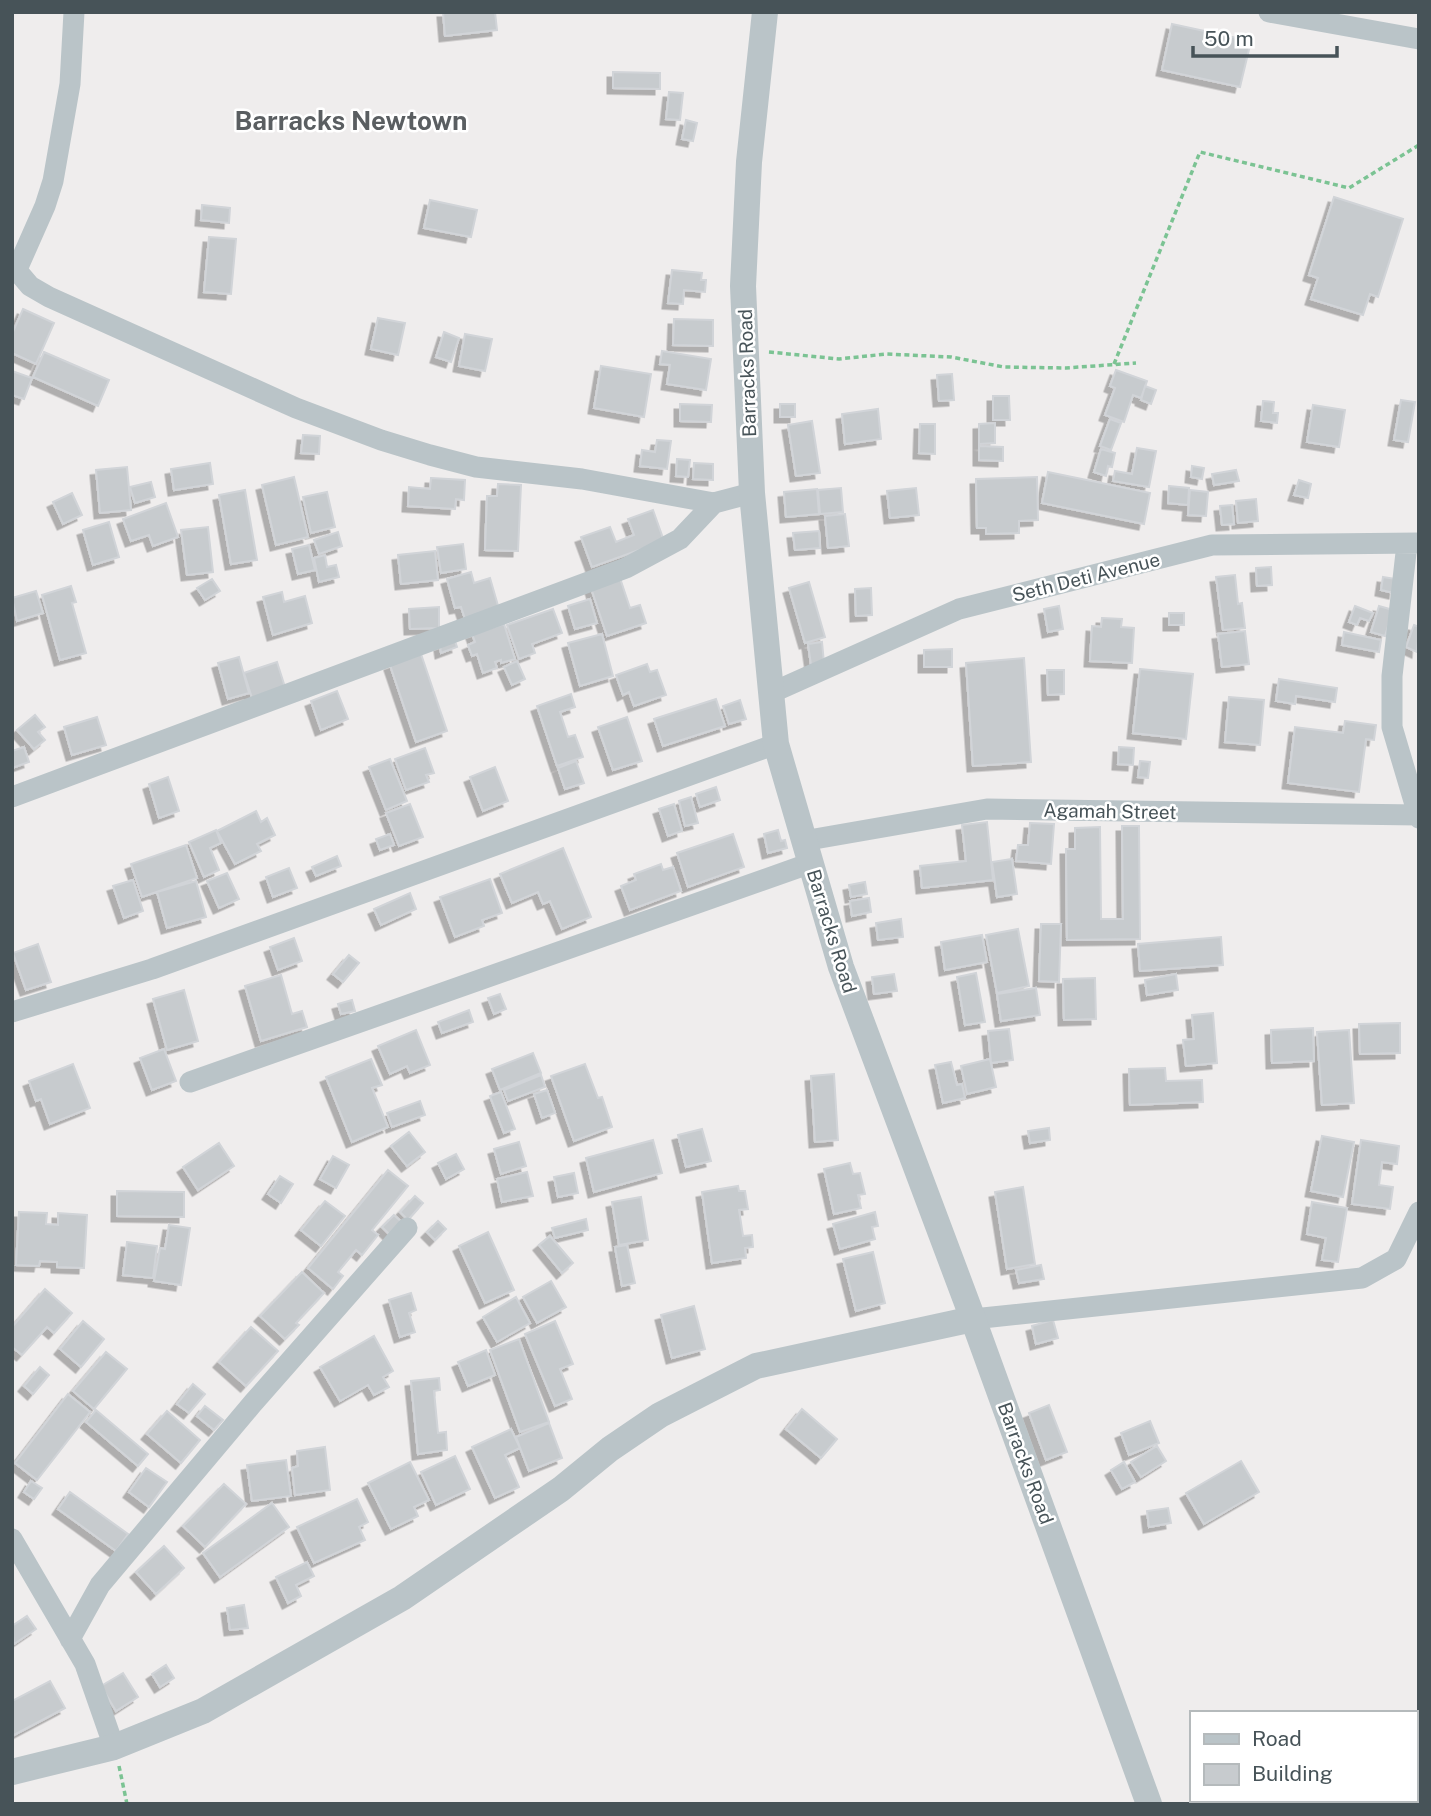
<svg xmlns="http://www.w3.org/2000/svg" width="1431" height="1816" font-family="'Public Sans',sans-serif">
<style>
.building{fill:#c7cbce;stroke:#d1d4d8;stroke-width:2;filter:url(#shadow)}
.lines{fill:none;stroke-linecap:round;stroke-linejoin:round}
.path{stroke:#7bc393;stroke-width:3.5;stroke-dasharray:5 3.5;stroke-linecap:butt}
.minor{stroke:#bac4c8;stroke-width:21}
.tertiary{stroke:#bac4c8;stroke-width:26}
.labels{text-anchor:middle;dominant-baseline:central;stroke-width:5;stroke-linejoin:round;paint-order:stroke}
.street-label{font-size:19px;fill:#475358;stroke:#fff}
.district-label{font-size:26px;font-weight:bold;fill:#5a5e61;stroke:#fff}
</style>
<defs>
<filter id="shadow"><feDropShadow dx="-5.5" dy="5.5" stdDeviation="0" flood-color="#0004"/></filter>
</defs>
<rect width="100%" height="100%" fill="#efeded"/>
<path class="building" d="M443 12H495L497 30 445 36Z
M1172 24 1251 41 1240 87 1162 70Z
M613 72 660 73V89L613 88Z
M669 92 683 93 680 120 666 119Z
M686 120 697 123 693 141 682 139Z
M1334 197 1403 219 1378 297 1370 294 1363 315 1311 299 1318 278 1309 275Z
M430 200 477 210 471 237 424 228Z
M202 205 230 208 229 223 201 220Z
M209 237 236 239 231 294 204 292Z
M672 270 702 273 701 280H706L705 292 684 290 683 304 668 303Z
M23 309 54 323 36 364 12 353V334Z
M378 318 405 323 398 355 371 349Z
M674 319 713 320V346L673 345Z
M444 332 459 338 451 362 436 357Z
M465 334 492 339 485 371 459 366Z
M662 351 711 359 706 390 667 384 670 365 660 364Z
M44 352 109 380 98 406 33 377Z
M601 366 651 374 644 417 594 408Z
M1116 370 1147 381 1141 398 1133 395 1124 422 1105 415 1115 388 1110 386Z
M12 371 32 378 24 399 12 395Z
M952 374 954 400 939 401 937 375Z
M1145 386 1156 390 1151 404 1141 400Z
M993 396H1009L1010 420H993Z
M1401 400 1415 402 1408 442 1394 440Z
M1263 401 1274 402 1273 413H1278L1277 423 1261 421Z
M680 404 712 405 711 422 680 421Z
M780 404H795V417H780Z
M1313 405 1345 410 1339 447 1307 442Z
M878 409 881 439 845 444 842 414Z
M1110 419 1121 423 1111 450 1100 446Z
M812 421 820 473 796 476 788 425Z
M995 423V443L979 444V424Z
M920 424H935V454L919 453Z
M303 435 320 436 319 454 301 453Z
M657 440 671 441 667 469 640 466 642 450 655 452Z
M979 446 1003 447V461L979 460Z
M1137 448 1156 451 1149 487 1113 481 1115 471 1132 474Z
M1101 449 1115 453 1112 467 1108 466 1106 476 1094 472Z
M677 459 690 460 688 477 676 476Z
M210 463 213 484 174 490 171 469Z
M694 463 713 464V480L693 479Z
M1192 466 1204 468 1202 479 1191 477Z
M127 467 131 510 100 513 96 470Z
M1236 470 1239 481 1214 485 1212 474Z
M1048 472 1150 493 1144 524 1042 503Z
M294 477 308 537 276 545 262 485Z
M1037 477 1038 520 1019 521V533L986 534V528H977L976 479Z
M431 478 465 480 464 500 456 499 455 509 408 506 409 487 430 489Z
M1299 480 1311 484 1308 498 1294 495Z
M151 482 155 497 135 503 130 487Z
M498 484 521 485 518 551 485 550 487 496H497Z
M1169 486 1189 488 1188 505 1168 503Z
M841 488 843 512 820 514 818 490Z
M916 488 919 515 890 518 887 491Z
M817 489 819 514 786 517 784 492Z
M245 490 257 560 231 564 219 495Z
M1190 490 1208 492 1206 516 1188 515Z
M327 492 335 527 311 533 303 497Z
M72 493 82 515 63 524 53 502Z
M1256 499 1258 521 1238 523 1236 501Z
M166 503 178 537 153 546 149 535 131 541 123 519Z
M1232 505 1234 524 1222 525 1220 506Z
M653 510 664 541 592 567 581 537 610 527 616 542 634 535 628 519Z
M845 514 849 546 828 548 825 516Z
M109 522 119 557 93 565 83 530Z
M208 527 213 572 187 575 181 530Z
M819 531 820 548 795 550 793 533Z
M338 532 342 546 319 554 314 540Z
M463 544 466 569 441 573 437 547Z
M309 545 315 570 298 574 292 549Z
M435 551 438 580 401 584 398 555Z
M325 555 327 567 336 565 339 577 319 582 314 558Z
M1271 567 1272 585 1257 586 1256 568Z
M471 572 474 583 490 578 499 609 465 619 461 607 455 608 447 579Z
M1235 575 1238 604 1242 603 1245 628 1223 630 1216 577Z
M1383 577 1396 579 1394 593 1381 590Z
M620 578 630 608 640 605 646 623 607 636 591 588Z
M212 579 220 591 205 600 197 588Z
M809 582 825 637 805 643 789 588Z
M71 586 76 602 72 603 86 653 60 660 42 595Z
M871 588 872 615 856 616 855 589Z
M36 591 43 613 17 621 12 598Z
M282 592 284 602 305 596 312 623 273 635 263 597Z
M590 599 597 623 575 629 568 606Z
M1059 606 1063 629 1048 632 1044 609Z
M1355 606 1373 613 1369 621 1360 618 1357 625 1349 622Z
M1379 606 1393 610 1385 636 1371 632Z
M439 607V628L410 629 409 609Z
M553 609 562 633 532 644 535 653 519 659 507 625Z
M1169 613H1184V625H1169Z
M1102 618 1122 619 1121 627 1134 628 1132 663 1090 661 1092 626 1101 627Z
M504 624 515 659 501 663V660L495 662 497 668 483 673 477 654 472 656 468 645 475 642 472 634Z
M1414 625 1419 627 1417 652 1406 647Z
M1245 631 1249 664 1222 667 1218 634Z
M1344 632 1381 640 1379 652 1342 645Z
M602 634 613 676 580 686 568 643Z
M455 641 457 647 441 653 440 646Z
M822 642 824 663 811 665 808 644Z
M952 649V667H924V650Z
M421 654 447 731 416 742 390 665Z
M239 657 249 693 228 699 218 663Z
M1024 658 1031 762 973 766 966 663Z
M517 661 525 679 512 685 504 667Z
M277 662 285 687 252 698 244 673Z
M647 664 650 672 657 670 666 695 634 706 629 692 623 695 616 675Z
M1140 669 1193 674 1186 739 1133 733Z
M1047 670H1064V694L1048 695Z
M1279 679 1337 688 1335 702 1296 696 1295 704 1276 701Z
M337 691 348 719 321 730 311 701Z
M571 694 575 707 560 712 568 737 575 735 583 757 557 766 537 706Z
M1229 697 1264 700 1260 745 1225 742Z
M716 699 725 726 663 746 654 719Z
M740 700 746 719 729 724 723 706Z
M35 715 45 727 38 732 45 740 34 749 17 730Z
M97 717 106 745 72 755 64 727Z
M627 717 642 761 613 770 598 727Z
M1345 721 1376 725 1374 740 1366 739 1359 792 1288 783 1295 727 1343 733Z
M24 747 29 762 12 768V751Z
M1119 747 1134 748 1133 765 1118 764Z
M425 748 434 773 426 775 429 782 406 790 395 759Z
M390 759 407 801 386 810 369 767Z
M576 761 584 783 565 789 558 768Z
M1140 761 1150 762 1148 778 1138 777Z
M495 767 508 801 483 811 470 777Z
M168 777 179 811 159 818 149 784Z
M716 787 720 800 700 807 696 794Z
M691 797 698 823 685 826 679 801Z
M410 804 423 837 399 846 386 813Z
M674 804 682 831 668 836 659 809Z
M256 811 261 822 267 818 275 835 257 844 261 851 235 864 217 831Z
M987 822 993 880 922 888 920 866 966 861 962 825Z
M1030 823 1054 824 1051 864 1016 861 1018 845H1028Z
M1122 826H1139L1140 939 1067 940 1066 849H1075V828L1100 827 1101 919H1123Z
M216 830 221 843 210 848 219 870 204 877 189 842Z
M778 830 781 841 785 840 787 848 768 853 764 834Z
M390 834 394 845 380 850 376 839Z
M733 834 744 867 688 887 677 853Z
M186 845 197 878 142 897 131 864Z
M563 848 591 917 562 929 550 901 543 904 538 892 512 903 500 874Z
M337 856 341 866 316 876 312 867Z
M1012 859 1017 894 997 897 992 862Z
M661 864 663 870 673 867 681 891 630 910 621 886 636 880 634 874Z
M289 868 297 888 273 897 266 877Z
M227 873 239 899 219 908 207 881Z
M490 879 502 913 482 920 484 926 455 937 440 897Z
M133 880 143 911 124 918 113 886Z
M196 881 206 917 167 928 157 892Z
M865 882 867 894 851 897 849 885Z
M410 893 416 909 381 925 374 909Z
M869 898 871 912 852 916 850 901Z
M901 919 903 937 878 940 876 923Z
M1041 924H1061L1059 982 1039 981Z
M1018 929 1029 986 997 993 986 935Z
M982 935 987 962 945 970 941 942Z
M1221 937 1223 965 1140 971 1138 944Z
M294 938 302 961 278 970 270 947Z
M38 944 51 982 26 990 13 953Z
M349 955 359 963 343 982 333 974Z
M976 973 985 1022 965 1025 957 977Z
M894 974 897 991 874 994 872 977Z
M1176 974 1178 990 1147 995 1145 980Z
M281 975 292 1014 302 1011 307 1027 261 1041 245 986Z
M1095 978 1096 1019 1064 1020 1063 979Z
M1036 988 1040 1015 1001 1021 997 994Z
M184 990 198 1041 167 1050 153 999Z
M500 994 506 1009 494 1014 488 998Z
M352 1000 355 1011 341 1014 338 1004Z
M469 1010 473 1022 442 1033 438 1022Z
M1213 1013 1217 1063 1186 1066 1183 1040 1194 1039 1192 1015Z
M1400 1023V1053L1360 1054 1359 1024Z
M1313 1028 1314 1061 1272 1063 1271 1030Z
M1009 1029 1013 1060 991 1063 988 1031Z
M416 1030 430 1065 410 1073 407 1066 390 1074 378 1046Z
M1349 1030 1354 1103 1322 1105 1317 1032Z
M164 1049 176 1081 152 1090 140 1058Z
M533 1053 541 1073 500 1090 492 1069Z
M371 1059 382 1085 372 1088 388 1127 352 1142 326 1077Z
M990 1059 996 1087 967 1094 961 1066Z
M951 1062 957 1085 962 1084 965 1098 943 1103 935 1065Z
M73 1064 90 1108 50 1124 41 1099 36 1101 29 1081Z
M585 1064 598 1098 602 1097 612 1127 574 1141 551 1076Z
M1165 1068 1166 1081 1202 1080 1203 1102 1130 1105 1129 1069Z
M834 1074 838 1140 815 1142 811 1076Z
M541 1075 545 1087 508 1101 504 1090Z
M547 1090 555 1113 542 1118 534 1094Z
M501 1092 515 1129 504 1133 490 1096Z
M420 1101 425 1115 392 1127 387 1113Z
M1049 1128 1050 1140 1030 1143 1028 1131Z
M702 1129 711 1161 686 1167 678 1135Z
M409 1132 425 1152 407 1166 391 1146Z
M1322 1136 1354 1142 1343 1197 1311 1191Z
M653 1140 662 1173 594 1192 586 1158Z
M1361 1140 1399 1146 1397 1164 1382 1162 1379 1185 1393 1187 1390 1209 1352 1204Z
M519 1142 526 1166 501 1174 494 1149Z
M219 1143 234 1166 198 1190 183 1167Z
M456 1154 464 1169 446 1179 438 1163Z
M333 1156 349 1165 336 1188 320 1179Z
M850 1163 853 1174 860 1173 865 1194 858 1195 861 1208 834 1214 824 1169Z
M388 1170 408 1186 372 1230 378 1235 362 1255 356 1250 338 1272 343 1276 333 1289 308 1268Z
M527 1172 533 1196 502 1202 497 1179Z
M574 1173 578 1193 558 1197 554 1177Z
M280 1176 293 1184 281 1203 268 1194Z
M738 1186 739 1191H745L748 1209 739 1210 743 1236 752 1235 753 1247 745 1248 746 1258 712 1263 702 1192Z
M1023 1187 1035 1264 1007 1269 995 1192Z
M117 1191 184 1192V1217L117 1216Z
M415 1196 423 1203 408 1220 400 1212Z
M641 1197 648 1240 619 1245 612 1202Z
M325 1201 345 1216 321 1246 301 1230Z
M1312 1202 1347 1208 1338 1262 1322 1260 1326 1238 1307 1234Z
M19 1212 47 1213 46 1224 58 1225V1213L87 1215 84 1268 57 1267V1262L40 1261 39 1266 16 1265Z
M875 1212 878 1226 872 1227 875 1239 840 1249 833 1224Z
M394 1215 405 1225 393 1238 382 1227Z
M586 1219 588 1230 555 1238 552 1228Z
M438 1221 446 1229 435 1240 427 1232Z
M169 1225 190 1228 181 1285 154 1281 160 1248 165 1249Z
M488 1232 514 1290 485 1303 459 1246Z
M550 1236 573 1263 562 1273 539 1245Z
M127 1242 157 1246 153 1278 123 1275Z
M627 1245 635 1283 622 1286 615 1247Z
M873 1252 885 1303 856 1311 843 1259Z
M1041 1265 1044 1279 1019 1283 1016 1270Z
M302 1272 324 1293 296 1323 299 1325 285 1339 260 1316Z
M551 1281 566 1307 537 1323 523 1297Z
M45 1289 72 1313 54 1333 47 1327 22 1355 12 1347V1327Z
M411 1293 416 1310 409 1313 415 1332 400 1337 389 1300Z
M516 1297 530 1323 497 1342 483 1317Z
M694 1306 705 1349 672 1358 661 1315Z
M1053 1320 1058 1338 1036 1344 1032 1326Z
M83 1321 104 1339 81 1367 60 1349Z
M555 1321 573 1364 560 1369 572 1399 555 1406 525 1334Z
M251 1327 278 1351 246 1386 219 1362Z
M374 1336 393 1371 383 1377 389 1387 374 1395 368 1385 340 1401 320 1367Z
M519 1339 549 1422 520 1432 490 1350Z
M486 1350 495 1375 468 1386 458 1362Z
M106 1352 127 1369 94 1409 73 1391Z
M40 1367 49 1375 33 1394 24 1386Z
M439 1378 440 1390 434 1391 438 1433 446 1432 447 1450 418 1454 411 1381Z
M193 1384 205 1394 189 1413 177 1404Z
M68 1394 90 1412 37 1480 15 1463Z
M1049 1405 1067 1452 1046 1460 1029 1413Z
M205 1406 223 1420 214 1430 197 1416Z
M802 1409 837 1439 821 1458 786 1429Z
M96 1410 148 1454 138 1466 86 1422Z
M167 1411 200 1440 181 1463 147 1434Z
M1150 1421 1159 1443 1129 1455 1121 1433Z
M549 1423 562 1458 529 1471 516 1437Z
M511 1429 520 1448 505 1455 519 1487 495 1498 472 1447Z
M1157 1446 1166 1461 1141 1477 1131 1462Z
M325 1447 330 1490 295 1495 292 1468 298 1466 297 1451Z
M455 1456 470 1489 436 1505 421 1472Z
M286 1460 291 1496 252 1501 247 1465Z
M1241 1461 1259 1492 1204 1524 1186 1493Z
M410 1462 429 1500 414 1507 418 1516 391 1529 368 1483Z
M1124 1462 1135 1482 1122 1489 1111 1470Z
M146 1468 167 1482 149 1507 129 1492Z
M31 1481 42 1488 34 1499 24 1492Z
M224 1484 246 1504 205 1547 183 1526Z
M70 1492 128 1534 116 1551 58 1509Z
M357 1499 368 1522 359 1527 365 1540 314 1563 297 1527Z
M272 1503 289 1527 220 1577 203 1553Z
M1168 1508 1171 1523 1149 1527 1147 1511Z
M164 1546 184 1568 156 1594 136 1572Z
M307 1562 314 1576 296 1585 301 1596 288 1603 276 1577Z
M244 1605 248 1628 230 1630 227 1608Z
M27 1616 36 1629 14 1644 12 1626Z
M166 1665 174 1678 160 1687 152 1674Z
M123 1673 138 1697 116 1711 101 1686Z
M50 1681 65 1708 12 1736V1701Z"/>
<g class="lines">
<path class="path" d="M769 352 839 359 886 354 951 357 1004 367 1066 368 1136 363
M1114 364 1200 152 1349 188 1419 145
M1415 1721H1419
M119 1766 127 1804"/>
<path class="minor" d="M1269 12 1419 39
M12 270 19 273 30 286 49 297 296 408 381 440 430 455 476 467 582 479 714 503 752 493
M19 273 18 267 45 206 53 181 70 84 74 12
M1407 544 1392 676V727L1419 818
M771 693 959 609 1212 545 1419 543
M12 797 626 568 680 539 714 503
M803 841 987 809 1419 815
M12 1012 152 969 776 744
M190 1082 811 863
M973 1319 1362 1278 1396 1259 1419 1212
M12 1539 85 1664 114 1747
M70 1639 100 1585 253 1403 407 1228"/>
<path class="tertiary" d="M765 12 749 162 743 286 752 493 776 744 841 967 973 1319 1149 1804
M12 1772 114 1747 203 1711 402 1598 561 1489 610 1449 660 1415 756 1366 973 1319"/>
</g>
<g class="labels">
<g class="street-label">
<text transform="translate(747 373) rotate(-92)">Barracks Road</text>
<text transform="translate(1086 577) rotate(-14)">Seth Deti Avenue</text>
<text transform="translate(1110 811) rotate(1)">Agamah Street</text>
<text transform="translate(832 931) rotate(73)">Barracks Road</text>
<text transform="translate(1026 1463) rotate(70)">Barracks Road</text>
</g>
<g class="district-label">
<text x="351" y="120">Barracks Newtown</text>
</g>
</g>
<rect width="1431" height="1816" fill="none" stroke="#475358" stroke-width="28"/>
<rect x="1190" y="1711" width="228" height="91" fill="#ffffff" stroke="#b5babc" stroke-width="2"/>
<rect x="1204" y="1734" width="35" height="10" fill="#bac4c8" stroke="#b5babc" stroke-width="2"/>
<text x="1252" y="1746" font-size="21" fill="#475358">Road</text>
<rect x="1204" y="1764" width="35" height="21" fill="#c7cbce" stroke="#b5babc" stroke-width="2"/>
<text x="1252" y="1781" font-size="21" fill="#475358">Building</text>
<path d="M1193 46v10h144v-10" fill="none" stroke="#475358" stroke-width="3.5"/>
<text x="1204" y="46" font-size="21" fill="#475358" stroke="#ffffff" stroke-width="5" paint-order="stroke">50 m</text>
</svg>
